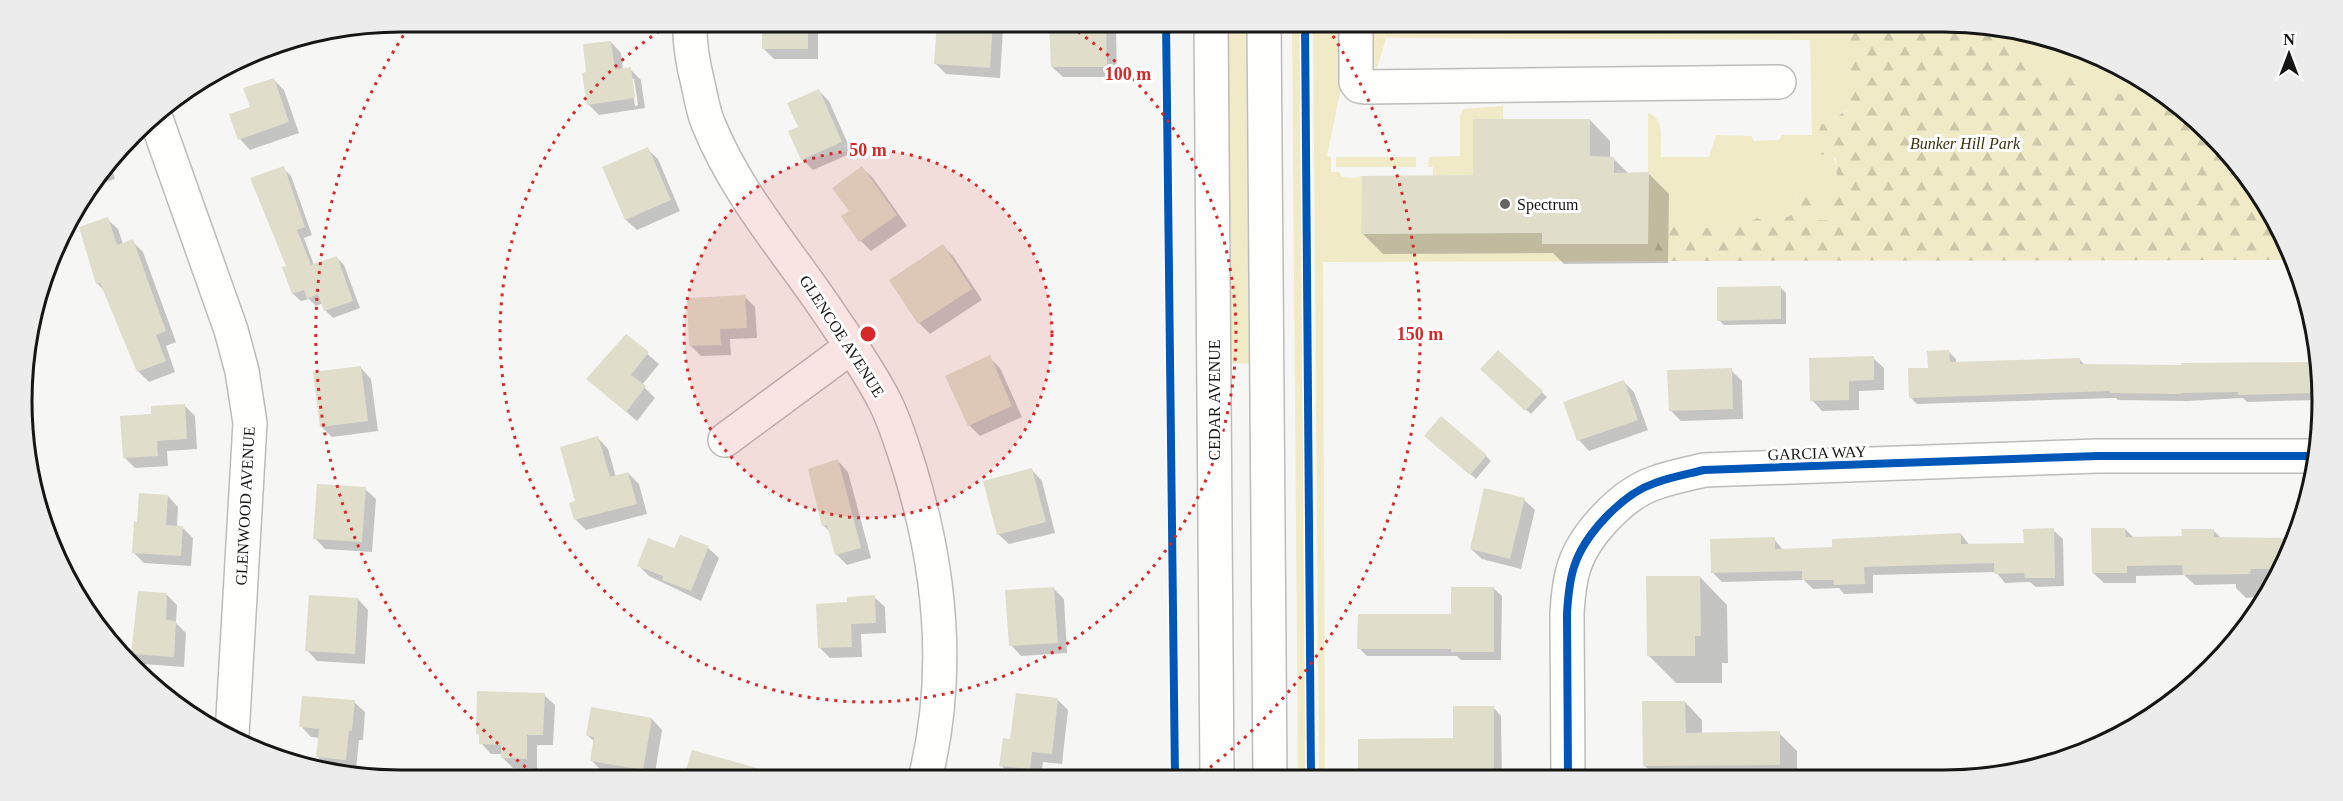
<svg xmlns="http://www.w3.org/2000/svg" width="2343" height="801" font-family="'Times New Roman',serif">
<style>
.green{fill:#f0eac7}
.forest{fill:url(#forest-firs)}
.shadow{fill:#0003;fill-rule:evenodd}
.building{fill:#e0ddcb}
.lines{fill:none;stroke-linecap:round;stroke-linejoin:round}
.minor-casing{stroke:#bdbcbb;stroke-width:36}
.major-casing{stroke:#bdbcbb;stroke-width:36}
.minor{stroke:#fefefd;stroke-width:33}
.major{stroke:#fefefd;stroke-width:33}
.cycleway-casing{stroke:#fff;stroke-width:11}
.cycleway{stroke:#0057b8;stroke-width:8}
.ring{fill:none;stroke:#d62828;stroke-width:3;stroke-dasharray:3 6}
.poi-dot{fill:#646462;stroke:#fff;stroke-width:2}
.labels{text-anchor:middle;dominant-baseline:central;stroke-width:6;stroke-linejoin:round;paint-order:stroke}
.park-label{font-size:16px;font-style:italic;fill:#3b330d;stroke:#fff}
.poi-label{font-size:16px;fill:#161614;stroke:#fff;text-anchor:start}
.street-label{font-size:16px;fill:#161614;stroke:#fff}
.rim{fill:none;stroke:#161614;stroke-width:3}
.centre{fill:#d62828;stroke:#fff;stroke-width:3}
.ring-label{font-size:18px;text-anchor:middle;font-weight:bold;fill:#d62828;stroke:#fff;stroke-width:6;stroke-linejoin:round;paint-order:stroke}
</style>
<defs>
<pattern id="forest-firs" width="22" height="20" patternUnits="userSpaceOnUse" patternTransform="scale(1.5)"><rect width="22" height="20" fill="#f0eac7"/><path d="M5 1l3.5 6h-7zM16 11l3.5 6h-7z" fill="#cdc8aa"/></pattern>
</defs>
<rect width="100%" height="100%" fill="#f6f6f4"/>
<path class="green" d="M1228 21H1246L1249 363 1231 364Z
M1292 21H1302L1306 778H1298Z
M1313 21H1342L1343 78 1327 156 1331 157V172H1339L1342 177 1354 178 1362 176 1361 234 1542 233V244H1648V113C1666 119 1660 142 1661 157H1709L1716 135 1751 136 1754 141 1779 140 1782 135H1812L1810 40 1386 38 1375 75 1373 21H1942L2040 34 2173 99 2271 210 2288 260 1847 110 1821 125C1830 145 1838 162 1837 184 1836 201 1831 202 1835 221L1816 220 1814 209 1816 198 1796 193 1792 215 1768 223 1757 218 1731 230 1717 233 1698 223 1655 251 1660 261 1323 262 1325 778H1319Z
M1503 106V119L1473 175H1433V167H1428L1429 157 1460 156V115L1463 109Z
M1336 157H1416V167H1336Z"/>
<path class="forest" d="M1847 21H1942L2015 31 2014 42 2031 65 2188 116 2271 210 2288 260 1660 261 1655 251 1659 239 1673 224 1698 223 1717 233 1731 230 1757 218 1768 223 1792 215 1796 193 1810 191 1816 198 1814 209 1816 220H1835L1832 207 1837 181 1836 158 1821 154 1816 141 1821 125 1848 110Z"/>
<path class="shadow" d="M763 21H812L818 29V59H774L764 49Z
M938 21H994L1003 30 1000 78 946 74 935 63Z
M1051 21H1107L1116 30 1117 77H1063L1052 67Z
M611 42 621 53 623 70 630 69 641 80 645 108 599 115 588 104V74ZM631 79H634L638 105 635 106Z
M264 48 266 55 238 61 256 50Z
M273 79 284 90 299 133 250 150 240 139 252 108Z
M818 90 829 101 852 153 813 170 802 159Z
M1590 120 1610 141V158H1613L1629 174H1649L1669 194 1668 263 1564 264 1553 253 1383 254 1362 233Z
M647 149 658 159 680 211 637 230 626 220 604 168Z
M111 166 115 179 97 185Z
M283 168 291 176 312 235 304 238 314 265 336 257 344 265 360 308 333 318 325 310 323 303 316 306 309 299 301 301 293 294 284 268 288 267Z
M862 168 873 178 907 226 871 251 861 241 851 211Z
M107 219 118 229 123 244 132 241 143 252 176 342 166 346 175 372 149 382 138 371 105 292 97 283Z
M943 246 953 256 982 300 930 334 919 323 891 280Z
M1781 288 1786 293V324L1724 325 1719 320Z
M745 297 755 307 757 338 730 339 731 355 701 356 690 345Z
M626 336 659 364 642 385 655 398 637 421 588 379Z
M2310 343H2316L2319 351 2316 400 2247 402 2243 398 2187 401 2118 400 2116 398 1917 404 1910 397 1929 369 1949 352 1956 359V363L2079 359 2085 365 2183 366 2310 363Z
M1498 352 1547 397 1531 414 1482 369Z
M989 357 1000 368 1022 417 980 436 969 425Z
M1873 358 1884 368V390L1859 391V410L1822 411 1812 400Z
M361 368 371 379 378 431 332 437 321 426Z
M1731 370 1742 381 1743 419 1681 421 1670 410Z
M1624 382 1634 392 1648 430 1589 451 1579 440Z
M184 405 195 416 197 449 167 451 168 466 135 468 124 457 153 416Z
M598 438 608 449 616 477 628 473 639 484 647 514 586 530 575 519 577 502Z
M1431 440 1486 456 1491 461 1476 479Z
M838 461 848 472 871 558 847 565 836 554 830 532 824 526Z
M1032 470 1042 481 1055 533 1009 544 998 534Z
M365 489 376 499 372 552 325 549 315 538Z
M168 496 178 507 177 527H182L193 538 191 566 144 563 133 552 138 524Z
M1524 500 1535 510 1521 569 1482 559 1471 549Z
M2125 529 2134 538H2183L2213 530 2222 539H2292L2271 591 2266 596 2246 598 2236 588V584L2195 585 2184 575 2136 576V583H2104L2093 573Z
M2053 530 2063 539 2064 586 2036 587 2030 582 2005 583 1996 572 1873 575V593L1844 594 1839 588 1813 589 1804 580 1722 582 1712 572 1774 539 1783 550 1834 549 1961 534 1970 546 2025 544Z
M681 537 708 548 719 558 701 601 649 576 638 565 675 550Z
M1700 577 1727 605 1728 663H1722V683H1676L1648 655Z
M1053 588 1064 599 1067 653 1021 656 1011 645Z
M1493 588 1502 596 1501 660H1461L1457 656H1367L1359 648 1453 615Z
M167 595 177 605 176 623 186 633 184 667 143 664 132 654Z
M874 597 885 607 886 633 861 634 862 657 830 658 820 648 849 604Z
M358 599 368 610 365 664 317 661 307 650Z
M544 695 555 705 553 745H537V769L513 768 502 757V754H491L481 743V737L477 733Z
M1058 700 1068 710 1062 764 1043 762 1041 779 1011 776 1001 765 1012 740Z
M354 702 365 712 363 740H359L356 769 328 767 318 757 320 738 311 737 301 726Z
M1685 702 1702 720V734L1779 733 1797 751V777H1657L1645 766Z
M1493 707 1501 716 1502 778H1365L1360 772 1455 740Z
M652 719 662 730 654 779 602 771 591 760 595 742 587 735Z
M693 752 762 775 761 779H685Z"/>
<path class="building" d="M762 21H808V49H762Z
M937 21H993L990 68 934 64Z
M1049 21H1106L1107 67H1051Z
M611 41 615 69 631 67 635 98 587 105 582 73 586 72 583 44Z
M274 78 289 122 238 140 229 114 250 107 243 88Z
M819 89 842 142 801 160 788 131 798 127 787 103Z
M1473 119H1590V156L1614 157V173L1649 172 1648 244H1542V233L1361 234 1362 176 1473 175Z
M648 147 671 200 625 220 602 167Z
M284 166 305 227 297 230 311 265 337 256 353 301 324 311 318 294 307 299 304 290 292 294 282 267 286 266 250 178Z
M862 166 897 215 859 242 841 216 849 211 832 188Z
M108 217 117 245 133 239 166 331 156 335 166 361 137 372 100 283 96 284 79 227Z
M943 244 972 289 918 324 889 280Z
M1781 286V319L1717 321V287Z
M745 295 747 328 720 329 721 345 689 346 687 298Z
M626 334 649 352 631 375 646 386 626 412 586 379Z
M1498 350 1543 391 1525 411 1480 369Z
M1949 350 1950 362 2080 358V364L2181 365V363L2318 362 2316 393 2238 395V392L2181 393V394L2110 393V391L1909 398 1908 368H1928L1927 351Z
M990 355 1012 406 968 426 945 376Z
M1874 356V380L1849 381V400L1810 401 1809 358Z
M361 366 368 421 320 427 313 372Z
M1732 368 1733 409 1669 411 1667 370Z
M1624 380 1638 420 1577 441 1563 402Z
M185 404 187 439 157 441 158 456 123 458 120 416 151 414V406Z
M1441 416 1487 455 1470 475 1424 436Z
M598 436 610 477 628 472 637 504 574 520 569 503 575 501 560 447Z
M838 459 861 548 835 555 827 525 822 526 808 469Z
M1032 468 1046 522 997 535 983 481Z
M317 484 366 487 362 542 313 539Z
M1484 488 1525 498 1510 559 1470 549Z
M139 493 168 495 166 525 183 526 181 556 132 553 134 521 137 522Z
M2054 528 2055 578H2025L2024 573 1994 574V563L1864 567 1865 584 1834 585 1833 580H1802V571L1711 573 1710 539 1775 537V549L1832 547V539L1961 533V544L2024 543 2023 529Z
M2091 528H2125L2126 537 2182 536 2181 529H2214V537L2293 538 2280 569H2251L2250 574 2183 575 2182 565 2127 566V573H2092Z
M680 535 709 546 691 591 662 580 663 576 637 566 648 538 674 548Z
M1646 576H1700L1701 636H1695V656H1647Z
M1054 587 1058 643 1009 646 1005 590Z
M1451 587H1494V652H1451V649H1357L1358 614H1451Z
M138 591 167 593 166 620 176 621 174 657 131 654Z
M309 595 358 598 355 654 305 651Z
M875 595 876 623 851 624 852 647 818 648 816 604 847 602V597Z
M477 691 545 693 543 735H527V759L501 758V745L479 744V734H476Z
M1016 693 1058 698 1052 754 1032 752 1030 769 999 766 1003 738 1010 739Z
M302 696 355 700 352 731 349 730 346 760 316 757 319 729 299 727Z
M1642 701H1685L1686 733 1780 731V765L1643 766Z
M1453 706H1494V771L1358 773V739L1453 738Z
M591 707 652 718 643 770 590 761 594 737 586 735Z
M692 750 775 773 774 779H683Z"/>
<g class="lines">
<g class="minor-casing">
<path id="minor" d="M690 21C689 41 693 64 698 84 701 97 703 111 708 123 736 193 785 248 827 310 847 340 869 370 885 402 896 424 903 448 910 470 941 571 951 675 925 779
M1356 21V82L1359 86 1365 87 1779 82
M154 113 231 330 242 371 250 423 232 735
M725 440 851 347
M1568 778 1567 613C1568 598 1569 582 1574 567 1584 535 1622 494 1655 483 1671 477 1688 474 1704 470L2098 456H2312"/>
</g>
<g class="major-casing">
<path id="major" d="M1211 21 1217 778
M1264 21 1270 778"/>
</g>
<use href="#minor" class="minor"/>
<use href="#major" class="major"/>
<g class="cycleway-casing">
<path id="cycleway" d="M1166 21 1175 778
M1305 21 1311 778
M1568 778 1567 613C1568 598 1569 582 1574 567 1584 535 1622 494 1655 483 1671 477 1688 474 1704 470L2098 456H2312"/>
</g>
<use href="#cycleway" class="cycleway"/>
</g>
<circle cx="868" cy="334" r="184" fill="#d62828" fill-opacity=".12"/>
<g class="ring">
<circle cx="868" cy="334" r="184"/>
<path d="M1063 22A368 368 0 1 1 673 22"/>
<path d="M540 778A552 552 0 0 1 413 21M1323 21A552 552 0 0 1 1196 778"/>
</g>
<circle class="poi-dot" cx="1505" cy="204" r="6"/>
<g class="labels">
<g class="park-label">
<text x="1965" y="143">Bunker Hill Park</text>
</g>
<g class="poi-label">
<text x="1517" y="204">Spectrum</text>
</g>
<g class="street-label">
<text transform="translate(842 336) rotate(57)">GLENCOE AVENUE</text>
<text transform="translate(1214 400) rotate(-90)">CEDAR AVENUE</text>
<text transform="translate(1817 453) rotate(-2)">GARCIA WAY</text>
<text transform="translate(245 506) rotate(-87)">GLENWOOD AVENUE</text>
</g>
</g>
<path d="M0 0H2343V801H0ZM401 32H1943A369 369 0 0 1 2312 401V401A369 369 0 0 1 1943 770H401A369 369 0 0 1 32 401V401A369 369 0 0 1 401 32Z" fill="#ececec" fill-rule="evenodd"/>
<path class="rim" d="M401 32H1943A369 369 0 0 1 2312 401V401A369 369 0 0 1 1943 770H401A369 369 0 0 1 32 401V401A369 369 0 0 1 401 32Z"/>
<circle cx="868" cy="334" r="9" class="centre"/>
<g class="ring-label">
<text x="1128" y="80">100 m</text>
<text x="868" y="156">50 m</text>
<text x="1420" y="340">150 m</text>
</g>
<g transform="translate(2289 54)" stroke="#ffffff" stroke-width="4.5" paint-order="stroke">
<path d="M0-4.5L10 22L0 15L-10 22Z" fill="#161614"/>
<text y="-9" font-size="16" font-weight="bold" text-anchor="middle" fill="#161614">N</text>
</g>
</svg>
